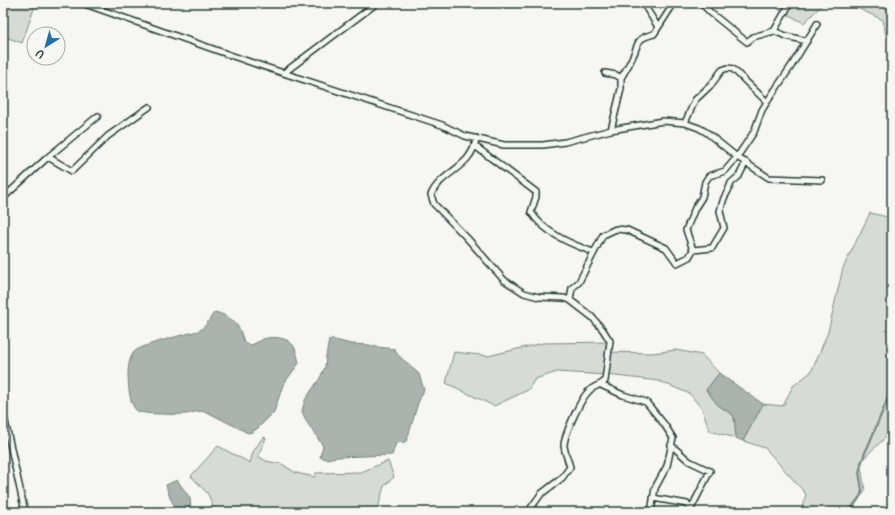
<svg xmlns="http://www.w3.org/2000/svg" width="895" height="515" font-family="Pangolin,sans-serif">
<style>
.green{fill:#d6dbd6;stroke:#7a8c85}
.water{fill:#aab3ae;stroke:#72847d}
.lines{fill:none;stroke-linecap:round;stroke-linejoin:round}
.stream{stroke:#72847d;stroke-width:2}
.minor-casing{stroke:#1f3d34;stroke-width:8}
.minor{stroke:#f6f6f2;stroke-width:5}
</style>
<rect width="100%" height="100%" fill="#f6f6f2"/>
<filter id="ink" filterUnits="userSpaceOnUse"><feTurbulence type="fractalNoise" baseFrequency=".025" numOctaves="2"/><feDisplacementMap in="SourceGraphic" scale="8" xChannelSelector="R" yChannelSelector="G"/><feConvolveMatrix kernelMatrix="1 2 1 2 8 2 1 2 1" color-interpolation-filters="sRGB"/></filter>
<g filter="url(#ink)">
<path class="green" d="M3 3H36L22 43 3 36Z
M779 3H824L804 23 778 9Z
M842 3H892V38L886 36 883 20 853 6Z
M870 213 892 218V426L888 435 860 462 865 490 851 512H801L806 494 765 448 743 441 763 404 783 406 793 386 811 372 819 354 828 332 843 268Z
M610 342 609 352 652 353 676 350 702 355 719 373 706 390 718 405 734 416 736 438 710 431 702 409 690 394 659 381 607 375 557 372 535 379 528 390 494 406 446 383 454 352 488 356 543 343Z
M263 437 266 438 258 456 266 461 282 464 296 473 315 477 316 473 361 472 388 461 394 477 384 486 377 512H209L213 506 208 494 191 476 218 446 250 463 253 452Z"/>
<path class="water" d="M215 312C233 317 239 324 244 342 254 348 254 342 263 339 272 336 287 337 293 345 296 349 298 358 299 363L283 385 274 412 258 428 252 432 248 433 209 413C196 409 196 413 185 414 177 415 146 414 139 412 132 409 130 397 129 390 128 379 126 362 134 352 140 345 186 334 198 331 208 326 208 319 215 312Z
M331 339 351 344 370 345 377 347 395 349 397 354 419 374 424 390 418 403 407 440 405 442 396 443 392 455 337 457 326 459 320 457 323 446 306 421 302 411 305 400 320 378 325 367 326 356 329 340Z
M719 373 763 404 743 441 736 438 734 416 718 405 706 390Z
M177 480 190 498 191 512H178L170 498 166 485Z"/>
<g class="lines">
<path class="stream" d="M851 512 852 507 861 495 862 490 859 472 864 455 869 444 892 388"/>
<g class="minor-casing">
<path id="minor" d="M82 3 250 62 442 125 465 136 504 145H543L565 142 611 130 663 121 685 123 699 128 706 132 737 157 769 178 822 180
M643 3 658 27
M701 3 711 13 747 42 753 37 774 31 789 5 788 3
M774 31 786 36 807 41
M285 72 377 3
M605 73 616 75 621 78V89L611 130
M621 78C625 71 629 65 632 58 640 43 634 39 654 34L674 3
M767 102 792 65 817 24
M476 138C473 168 441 171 431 195L434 204 467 238 504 280 524 293 539 297 564 298 570 300 592 317 603 330 610 341 605 381C600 386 593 386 589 391 581 398 564 435 564 446 565 453 568 460 570 467L562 478 541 494 528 512
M475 146 536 192V197L531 212C544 233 571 244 593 252
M48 157 72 171 108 136 149 107
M3 198 48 157 98 116
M693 250 712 248 724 228 720 211 724 198 728 191 731 183 739 176 746 162
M570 300 572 288 579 282 603 235 616 229 627 230 666 248 677 263 689 257 693 250 686 230 695 208 702 197 705 182 709 176 725 171 737 157 754 132 762 110 767 102 733 69 728 68 722 70 711 85 695 100 685 123
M601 385 623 395 646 402 664 424 673 438 667 466 655 488 651 512
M3 412 25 512
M671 445 689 461 710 471 691 509
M653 498 687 504 691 509V511"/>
</g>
<use href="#minor" class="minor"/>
</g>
</g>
<rect width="895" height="515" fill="none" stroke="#f6f6f2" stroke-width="16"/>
<rect x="8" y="8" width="879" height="499" fill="none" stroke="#1f3d34" stroke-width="1.5" filter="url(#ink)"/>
<g transform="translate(46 46) rotate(217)"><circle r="19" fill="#f6f6f2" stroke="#a0aca6"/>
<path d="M0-3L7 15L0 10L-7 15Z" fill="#1f6fb2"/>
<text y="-6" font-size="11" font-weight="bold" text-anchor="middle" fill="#1f3d34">U</text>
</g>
</svg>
